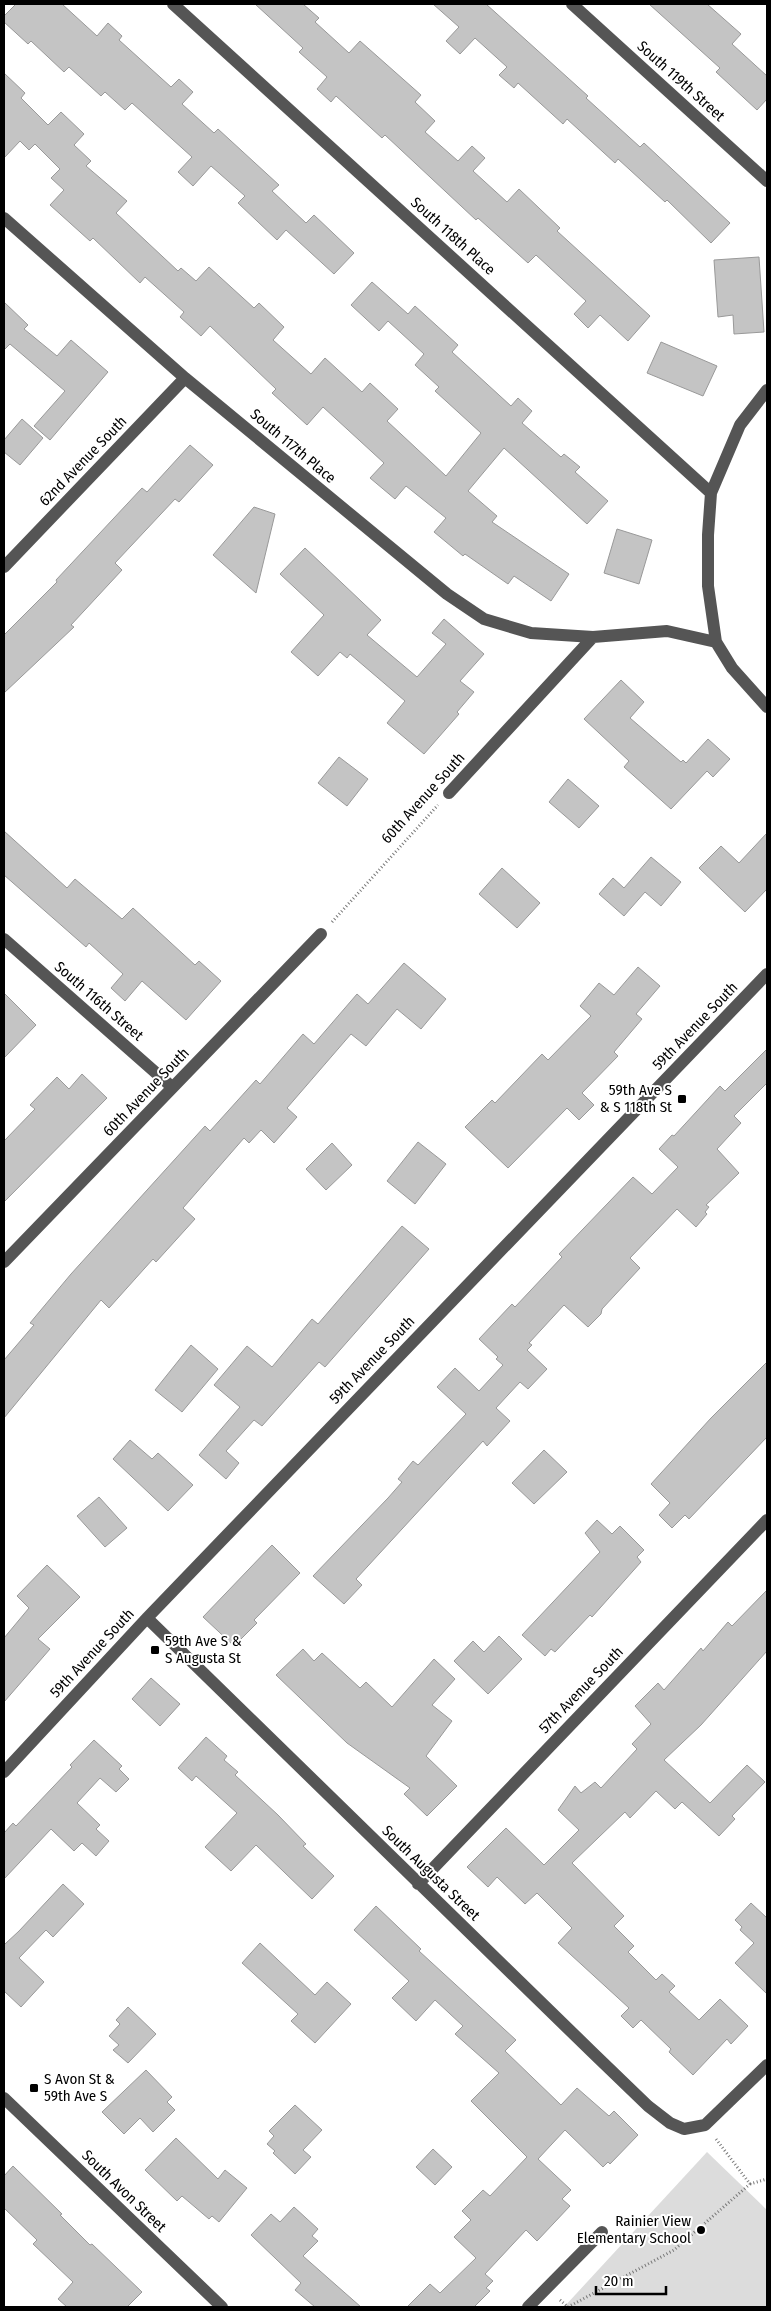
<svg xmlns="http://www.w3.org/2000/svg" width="771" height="2311" font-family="'Fira Sans Condensed',sans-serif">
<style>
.green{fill:#dcdcdc}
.building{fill:#c4c4c4;stroke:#999}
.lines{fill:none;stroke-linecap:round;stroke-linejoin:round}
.path{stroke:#777;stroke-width:3;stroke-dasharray:1 2.5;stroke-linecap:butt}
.minor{stroke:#555;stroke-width:12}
.poi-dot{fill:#000;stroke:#fff;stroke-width:2}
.labels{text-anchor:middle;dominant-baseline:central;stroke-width:4;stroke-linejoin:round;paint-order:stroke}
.street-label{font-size:15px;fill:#000;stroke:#fff}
.poi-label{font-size:15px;fill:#000;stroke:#fff;text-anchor:end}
</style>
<rect width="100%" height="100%" fill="#fff"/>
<path class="green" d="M707 2152 767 2210V2307H564Z"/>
<path class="building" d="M16 4H62L97 36 108 23 122 36 119 40 171 87 179 79 193 92 182 104 214 133 218 129 279 185 272 191 306 223 314 215 354 253 334 274 286 230 277 240 238 203 245 196 211 166 193 186 178 172 192 157 132 103 125 110 105 92 101 96 69 67 64 72 31 41 28 44 4 22V16Z
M255 4H303L319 18 315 22 349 53 360 41 421 95 415 102 435 121 425 132 458 161 472 146 485 158 473 171 507 202 519 189 560 228 557 231 650 316 628 341 600 315 588 328 574 314 586 301 536 255 528 263 478 218 476 220 385 135 382 138 336 96 331 102 317 89 327 77 299 52 303 48Z
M433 4H486L588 96 586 98 640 147 644 143 730 223 711 243 667 200 665 202 618 159 615 163 567 119 563 124 518 83 514 88 499 75 507 67 475 38 460 54 446 41 459 27Z
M649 4H707L741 34 732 44 767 76V99L757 110 716 72 720 68Z
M4 73 25 93 21 98 48 125 61 112 84 134 74 145 91 161 86 166 127 201 116 213 178 271 181 268 196 281 209 267 254 308 259 303 284 327 273 340 311 374 325 358 362 392 370 383 398 409 387 421 446 476 481 433 435 391 439 387 415 365 424 354 388 321 379 331 351 305 372 282 408 314 415 306 458 345 452 352 511 406 518 398 532 411 522 423 561 457 564 454 580 467 575 472 608 501 587 524 504 448 468 491 497 516 492 522 569 574 551 601 514 576 508 584 465 554 463 556 434 532 446 518 406 486 395 499 370 478 384 463 323 407 307 425 272 393 276 389 210 326 201 336 180 317 184 312 145 277 140 283 93 238 90 241 50 205 64 190 51 178 60 169 35 144 29 150 20 141 4 158Z
M759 257 764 332 734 334 733 315 718 317 714 260Z
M4 302 28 325 24 329 57 356 71 340 108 372 50 440 34 426 65 391 10 344 4 350Z
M661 342 717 366 703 396 647 373Z
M22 419 43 438 20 465 4 452V440Z
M190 445 213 465 179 502 175 499 115 563 122 570 71 625 74 627 4 693V635L57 582 56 580 142 488 147 492Z
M254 507 275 514 256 593 213 555Z
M617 529 652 540 639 584 604 573Z
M305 548 381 620 367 635 417 677 446 644 432 633 444 619 484 654 460 681 474 692 457 712 459 714 424 754 387 723 405 701 350 654 347 658 340 652 318 676 291 652 324 615 280 574Z
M621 680 644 702 630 718 681 762 683 760 686 763 708 739 730 759 713 777 707 771 671 809 624 767 629 761 584 719Z
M339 757 368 779 347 806 318 783Z
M568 779 599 806 579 828 549 802Z
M4 831 67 888 75 879 122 919 133 908 195 965 199 961 221 981 186 1020 142 981 125 1001 111 988 123 974 89 943 86 947 4 875Z
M767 833V889L745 912 699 868 721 846 739 863Z
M651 857 681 882 661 906 645 892 624 916 599 894 613 878 624 888Z
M502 868 540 903 517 928 479 894Z
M404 963 446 999 421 1029 397 1009 366 1046 351 1034 287 1108 297 1117 274 1143 261 1130 249 1143 244 1138 183 1208 195 1219 156 1262 153 1259 109 1308 101 1300 4 1418V1360L34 1325 30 1323 71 1274 205 1126 210 1131 256 1080 260 1084 303 1034 314 1044 357 994 368 1004Z
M638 967 660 986 636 1014 642 1019 614 1052 618 1056 582 1093 594 1105 579 1120 567 1108 508 1168 465 1127 492 1100 495 1103 542 1054 548 1060 591 1016 580 1006 599 983 614 995Z
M4 993 36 1025 4 1058Z
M767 1049V1083L734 1116 741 1123 717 1149 739 1173 706 1205 709 1207 705 1212 707 1214 696 1227 677 1209 630 1258 640 1268 602 1309 601 1314 588 1327 564 1305 529 1343 532 1345 527 1350 547 1369 528 1389 520 1382 496 1408 510 1421 487 1446 483 1441 356 1579 362 1585 344 1604 313 1576 388 1498 402 1482 398 1479 413 1461 418 1465 466 1414 437 1387 455 1368 479 1391 503 1365 496 1359 498 1357 479 1339 512 1304 515 1307 562 1257 559 1254 633 1177 652 1194 678 1167 659 1149 672 1135 674 1136 720 1086 725 1091Z
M82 1074 107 1098 4 1202V1141L35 1109 30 1105 57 1077 69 1089Z
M418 1142 446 1164 415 1204 387 1181Z
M332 1143 352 1165 326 1190 306 1169Z
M402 1226 429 1249 325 1367 319 1362 262 1426 254 1420 226 1451 239 1463 226 1479 199 1455 240 1407 214 1385 247 1346 272 1367 312 1319 318 1324Z
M191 1345 218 1369 182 1412 155 1390Z
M767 1362V1437L689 1519 685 1515 672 1528 659 1515 670 1503 651 1484 711 1418Z
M130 1440 152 1459 158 1453 193 1485 168 1511 113 1459Z
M544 1450 567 1472 534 1504 512 1483Z
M99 1497 127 1528 105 1547 77 1516Z
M597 1520 612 1534 620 1526 644 1550 637 1557 641 1562 592 1617 590 1615 555 1652 551 1649 545 1656 522 1635 600 1552 585 1533Z
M272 1545 300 1573 254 1620 257 1623 234 1646 203 1617Z
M47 1565 80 1597 38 1639 50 1649 4 1702V1638L29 1608 17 1596Z
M767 1590V1651L701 1725 664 1760 710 1803 747 1765 765 1782 732 1816 735 1819 719 1836 682 1802 675 1809 656 1791 630 1818 625 1812 572 1863 624 1916 614 1926 634 1946 628 1952 656 1980 662 1974 675 1986 669 1992 699 2020 720 1999 748 2026 731 2044 727 2039 693 2075 669 2052 671 2049 641 2020 633 2028 621 2016 629 2008 558 1943 572 1928 537 1893 525 1904 497 1877 488 1887 467 1867 506 1828 544 1865 579 1830 558 1810 575 1786 581 1793 595 1782 601 1788 637 1749 632 1744 651 1724 635 1706 658 1683 664 1690 701 1648 703 1651 728 1622 732 1626Z
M499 1636 522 1659 488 1694 454 1661 473 1641 484 1652Z
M303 1649 314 1661 322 1653 360 1688 366 1682 392 1707 434 1659 455 1679 432 1705 452 1721 426 1756 457 1786 427 1816 404 1794 410 1788 347 1743 276 1675Z
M151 1678 180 1704 160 1726 132 1699Z
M206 1737 227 1756 224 1760 238 1772 235 1775 278 1815 306 1844 303 1846 334 1876 312 1899 256 1845 231 1871 205 1847 237 1813 196 1776 192 1781 178 1768Z
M94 1740 122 1766 119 1769 129 1779 116 1792 100 1778 77 1803 100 1825 96 1829 109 1841 96 1856 82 1843 74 1851 51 1829 4 1879V1833L13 1823 16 1826 72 1767 70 1765Z
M63 1884 84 1904 53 1937 46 1930 19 1958 44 1982 21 2007 4 1991V1943L5 1944 19 1931Z
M751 1903 767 1918V1994L735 1963 754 1943 740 1930 742 1927 735 1920Z
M376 1906 421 1949 419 1951 516 2040 505 2051 561 2105 577 2088 609 2116 614 2111 638 2135 610 2164 608 2162 603 2167 565 2130 538 2159 571 2190 562 2199 570 2206 537 2241 526 2230 485 2274 493 2281 486 2288 490 2291 474 2307H407L430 2284 440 2293 476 2258 454 2237 471 2220 462 2211 483 2190 490 2196 527 2157 471 2101 499 2073 455 2034 463 2026 435 2000 416 2021 392 1998 409 1981 354 1930Z
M260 1943 315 1995 327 1982 351 2004 315 2043 291 2021 298 2014 242 1963Z
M128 2007 156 2034 128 2063 113 2050 119 2045 109 2036 120 2024 116 2020Z
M146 2070 172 2097 167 2102 175 2110 153 2132 140 2118 124 2134 102 2112Z
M295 2105 322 2130 303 2150 311 2157 295 2174 273 2153 275 2151 267 2144 274 2136 269 2131Z
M176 2138 218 2179 225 2170 247 2188 219 2222 212 2216 209 2219 182 2196 177 2201 145 2170Z
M433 2149 452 2167 435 2185 416 2167Z
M13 2166 62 2214 60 2215 90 2245 92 2244 142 2292 127 2307H67L58 2299 73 2282 33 2244 37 2240 4 2208V2176Z
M294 2207 318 2229 312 2236 318 2241 303 2256 361 2307H315L295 2290 301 2283 251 2235 271 2214 280 2222Z"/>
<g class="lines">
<path class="path" d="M332 922 438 805
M750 2184 767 2179
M560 2300 568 2307 674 2250 750 2184 716 2139"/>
<path class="minor" d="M173 4 711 493
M572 4 767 181
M4 218 185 378 447 594 484 619 531 633 593 637
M4 567 185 378
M716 642 732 668 767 707
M449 793 593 637 667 631 716 642 708 586V535L711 493 740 425 767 390
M4 939 172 1087
M4 1262 321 934
M147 1618 592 2052 648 2106 670 2123 684 2129 705 2125 767 2065
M4 1772 147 1618 767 974
M418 1884 767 1520
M4 2098 222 2307
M528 2307 602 2232"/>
</g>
<g class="poi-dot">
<rect x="677" y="1094" width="10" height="10" rx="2.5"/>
<rect x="150" y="1645" width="10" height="10" rx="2.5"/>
<rect x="29" y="2083" width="10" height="10" rx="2.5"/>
<circle cx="701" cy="2230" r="5"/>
</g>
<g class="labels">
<g class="street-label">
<text transform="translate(681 81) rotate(42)">South 119th Street</text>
<text transform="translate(453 236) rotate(42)">South 118th Place</text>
<text transform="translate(293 446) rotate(40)">South 117th Place</text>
<text transform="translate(83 461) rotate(-46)">62nd Avenue South</text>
<text transform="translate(423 798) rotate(-48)">60th Avenue South</text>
<text transform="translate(99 1001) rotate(41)">South 116th Street</text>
<text transform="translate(695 1026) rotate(-46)">59th Avenue South</text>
<text transform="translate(146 1092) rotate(-46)">60th Avenue South</text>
<text transform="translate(372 1360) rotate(-46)">59th Avenue South</text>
<text transform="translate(92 1653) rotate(-47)">59th Avenue South</text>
<text transform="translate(581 1690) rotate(-46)">57th Avenue South</text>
<text transform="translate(431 1873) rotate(44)">South Augusta Street</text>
<text transform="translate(124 2191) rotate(44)">South Avon Street</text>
</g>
<g class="poi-label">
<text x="672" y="1090">59th Ave S<tspan x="672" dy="17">&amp; S 118th St</tspan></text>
<text x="165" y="1641" text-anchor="start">59th Ave S &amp;<tspan x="165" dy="17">S Augusta St</tspan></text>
<text x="44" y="2079" text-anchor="start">S Avon St &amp;<tspan x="44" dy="17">59th Ave S</tspan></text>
<text x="691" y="2221">Rainier View<tspan x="691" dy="17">Elementary School</tspan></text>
</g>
</g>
<rect width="771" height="2311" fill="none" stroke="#000000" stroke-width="10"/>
<path d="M596 2286v8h70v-8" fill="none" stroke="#000000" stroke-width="2.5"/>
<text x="604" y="2286" font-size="15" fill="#000000" stroke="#ffffff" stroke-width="4" paint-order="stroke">20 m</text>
</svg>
